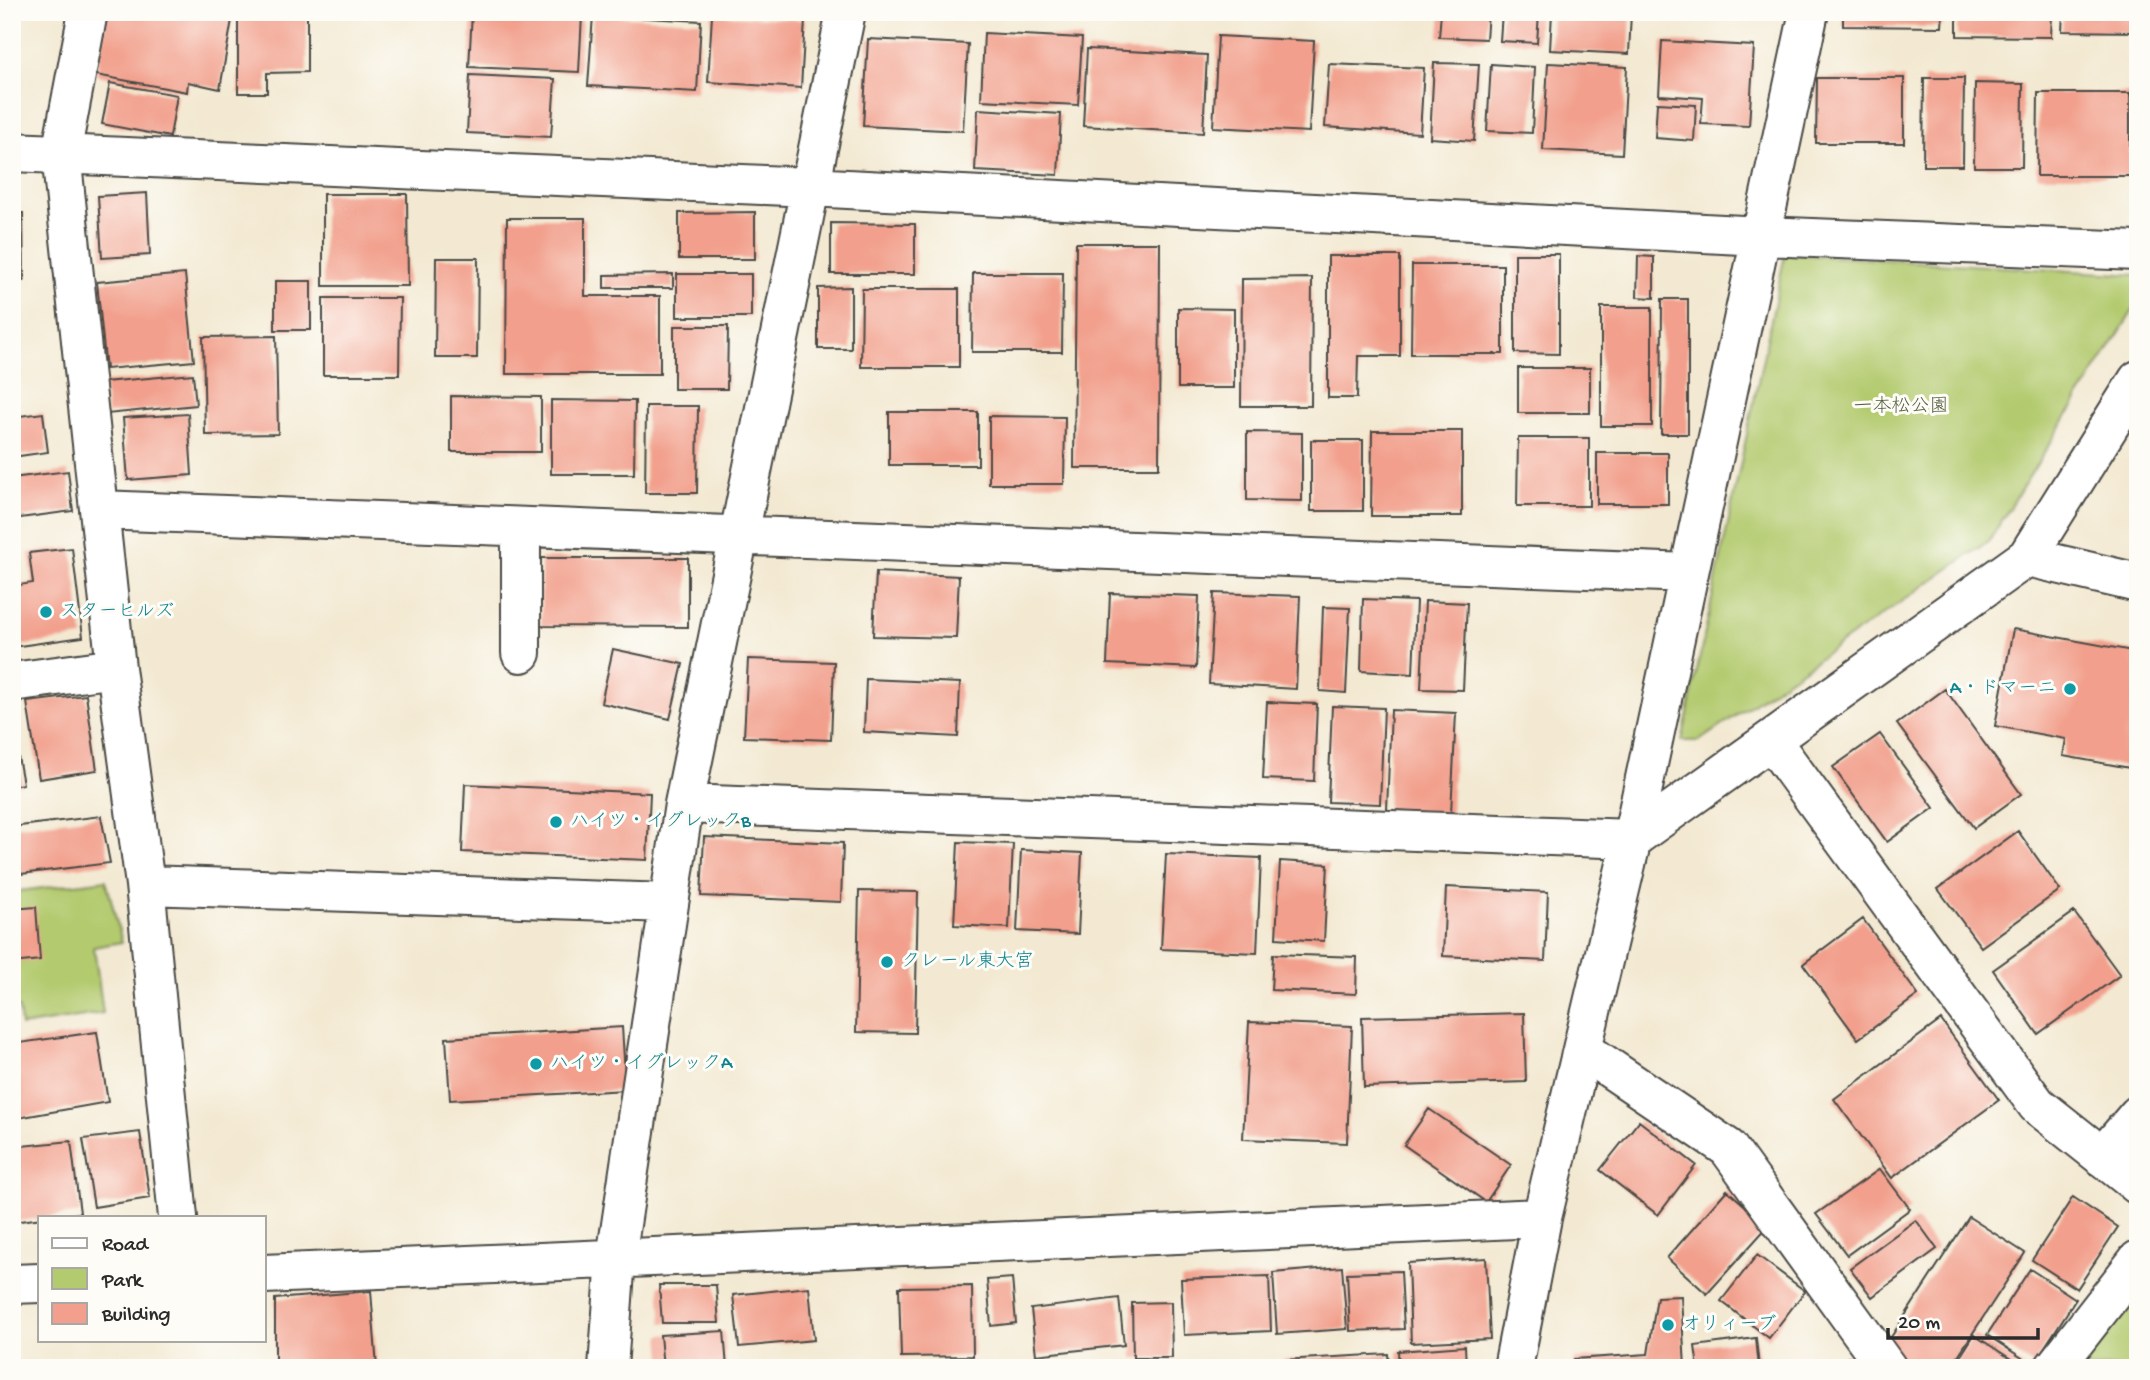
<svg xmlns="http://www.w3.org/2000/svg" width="2150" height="1380" font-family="'Gochi Hand','Klee One',sans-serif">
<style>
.green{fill:#b3ca6e;stroke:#6f7a4c;stroke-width:2}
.building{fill:#f2a08d}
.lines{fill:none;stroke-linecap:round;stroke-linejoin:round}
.minor-casing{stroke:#494844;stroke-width:42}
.minor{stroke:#fff;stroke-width:38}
.culture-dot{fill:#0f9aa8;stroke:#fdfcf7;stroke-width:2.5}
.labels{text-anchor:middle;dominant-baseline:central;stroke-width:6;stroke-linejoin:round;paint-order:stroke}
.park-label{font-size:19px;fill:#545b3f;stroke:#fdfcf7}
.culture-label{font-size:19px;fill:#0d838f;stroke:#fdfcf7;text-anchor:start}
</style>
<rect width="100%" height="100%" fill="#fdfcf7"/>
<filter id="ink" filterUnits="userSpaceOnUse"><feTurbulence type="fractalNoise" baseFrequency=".0143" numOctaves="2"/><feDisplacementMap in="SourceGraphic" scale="14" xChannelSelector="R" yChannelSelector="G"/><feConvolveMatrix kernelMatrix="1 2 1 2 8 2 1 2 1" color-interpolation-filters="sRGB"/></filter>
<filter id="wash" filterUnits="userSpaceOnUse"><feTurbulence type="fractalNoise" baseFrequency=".00686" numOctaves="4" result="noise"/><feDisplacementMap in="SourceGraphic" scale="28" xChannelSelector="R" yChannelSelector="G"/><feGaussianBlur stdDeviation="1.57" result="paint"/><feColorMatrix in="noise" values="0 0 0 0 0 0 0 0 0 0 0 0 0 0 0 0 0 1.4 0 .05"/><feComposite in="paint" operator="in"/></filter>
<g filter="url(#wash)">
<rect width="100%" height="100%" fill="#f3e9d2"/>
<path class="green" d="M1785 254 2138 275V297L2134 309 1989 541 1699 741H1682Z
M106 880 122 942 94 947 103 1013 21 1026 19 1008H12V892Z
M2138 1277V1368H2082L2067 1363Z"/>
<g id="blocks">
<path class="building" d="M12 12H21L16 42 12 41Z
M108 12H222L233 14 220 89 188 82 187 92 96 75Z
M238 12H307V72L267 73V93H238Z
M472 12 582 15 579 72 469 67Z
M904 12H977V18L904 14Z
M1441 12H1488L1486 39 1439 37Z
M1502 12H1539L1537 43 1500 41Z
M1552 12H1631L1629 54 1550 50Z
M1843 12H1943L1942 27 1843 26Z
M1957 12H2052L2051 37 1957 36Z
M2063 12H2138V32L2062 31Z
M593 15 701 21 697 92 588 86Z
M712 15 805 20 801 88 708 82Z
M984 33 1082 38 1078 105 981 100Z
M1218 36 1314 41 1309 132 1213 127Z
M868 39 968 44 963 131 863 126Z
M1662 41 1754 46 1749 126 1701 124 1703 98 1659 95Z
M1087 49 1207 55 1203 133 1083 126Z
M1434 63 1479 64 1474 141 1430 138Z
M1548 63 1627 67 1622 154 1543 150Z
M1329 64 1424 68 1420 133 1325 127Z
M1491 64 1535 67 1532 133 1487 131Z
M470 75 555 79 551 137 467 133Z
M1817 78H1904V143H1816Z
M1924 78H1964L1963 166H1923Z
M110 83 177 95 170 137 102 124Z
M1975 83 2023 84 2022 167H1974Z
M2038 93H2130V176H2037Z
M1657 103 1696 105 1694 141 1655 138Z
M978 109 1061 114 1058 175 975 171Z
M147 193 150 255 102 258 98 196Z
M323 194H407L408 286H323Z
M755 212V259H679V213Z
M12 213H23L24 281H12Z
M507 218H585V296H660V374H506Z
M831 223 915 224V274H831Z
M1076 243H1160L1159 468H1074Z
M1515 254H1559V354L1515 353Z
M1328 256H1400V356H1358L1357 398H1328Z
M1638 256 1654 257V298L1637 297Z
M436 258H478L477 358H435Z
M1412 265H1503V354H1411Z
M973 273H1063L1062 352H972Z
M185 274 194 361 106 369 97 282Z
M673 274V288H604V275Z
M677 274H751V317H677Z
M1312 278 1311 406H1241L1242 279Z
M275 281H311V330H275Z
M851 287V349H818V288Z
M862 289H959V367H861Z
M323 298H400L399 375H323Z
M1662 299H1688V434H1661Z
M1601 307H1652V426H1601Z
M1178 308 1234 309V388H1178Z
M674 326H728L727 389H674Z
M276 336 278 434 205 435 203 337Z
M1518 368H1590V413H1518Z
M193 374 196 405 107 414 104 382Z
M451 396 541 397V452H451Z
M551 400 635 401 634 474H551Z
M646 406H698L697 493H645Z
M889 412H978V465H889Z
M43 413 48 452 12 457V417Z
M188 414 192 475 128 480 123 418Z
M989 416 1065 417 1064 484H989Z
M1372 431H1462V516H1371Z
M1247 432 1302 433V501L1247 500Z
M1518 438H1589V506H1517Z
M1311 440H1363V511H1311Z
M1597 453H1668V504H1597Z
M68 471 73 511 12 519V478Z
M72 548 83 637 12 647V586L33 583 29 553Z
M541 558H688V627L541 626Z
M876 572 959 576 956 638 873 636Z
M1110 593 1199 596 1196 668 1107 664Z
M1214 593 1300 596 1296 689 1209 684Z
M1363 599 1416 601 1413 674 1361 671Z
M1425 601 1467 603 1463 690 1421 689Z
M1323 607 1350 608 1346 693 1320 691Z
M2013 629 2138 652V731L2130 768 2063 756 2066 739 1995 726Z
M613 649 683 664 670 719 601 703Z
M748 659 834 662 831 740 744 737Z
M866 679 960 683 958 737 864 732Z
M1945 689 2021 794 1974 828 1897 724Z
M86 695 97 770 39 779 27 702Z
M1267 702 1317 704 1314 781 1263 779Z
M1332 706 1384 708 1380 804 1328 802Z
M1391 710 1456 713 1451 813 1387 810Z
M12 724 23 784 12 786Z
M1880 734 1934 808 1887 842 1833 767Z
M465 784 650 793 647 860 462 852Z
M101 816 110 863 12 875V827Z
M2018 831 2060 890 1981 947 1938 889Z
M704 837 843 843 841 902 701 896Z
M958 842 1013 844 1009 928 954 925Z
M1021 850 1082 853 1078 934 1017 931Z
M1166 854 1261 858 1257 953 1161 949Z
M1280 861 1328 864 1324 941 1276 938Z
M1446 887 1548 892 1545 961 1443 956Z
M859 891 918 892 915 1033 856 1032Z
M36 907 40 960 12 963V909Z
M2074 912 2120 975 2038 1034 1993 970Z
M1863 919 1918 995 1858 1039 1803 964Z
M1273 954 1357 957 1356 994 1271 990Z
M1524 1013 1526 1082 1364 1087 1362 1017Z
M1941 1020 1999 1100 1892 1178 1834 1099Z
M1249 1022 1352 1026 1347 1143 1243 1139Z
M622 1027 626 1090 450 1100 446 1038Z
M97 1032 108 1102 12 1119V1044Z
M1429 1109 1511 1165 1486 1202 1404 1145Z
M1639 1121 1696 1165 1658 1215 1600 1170Z
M140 1132 150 1198 94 1207 83 1139Z
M71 1141 80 1213 12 1222V1147Z
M1880 1169 1910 1209 1847 1255 1816 1214Z
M1727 1190 1768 1226 1707 1294 1667 1258Z
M2073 1197 2118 1227 2077 1289 2032 1260Z
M1969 1217 2025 1253 1950 1368H1915L1884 1348Z
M1916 1220 1937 1249 1872 1297 1850 1268Z
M1757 1255 1805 1291 1769 1338 1721 1301Z
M1486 1258 1490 1339 1411 1343 1408 1263Z
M1342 1267 1347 1329 1277 1334 1273 1273Z
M2030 1269 2076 1299 2033 1365 1987 1335Z
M1401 1271 1404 1329 1350 1331 1347 1273Z
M1269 1276 1271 1331 1184 1335 1181 1279Z
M1012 1278 1016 1323 991 1326 987 1280Z
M659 1285H716L719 1323H662Z
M972 1286 973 1356 901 1357 899 1287Z
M809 1287 814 1340 739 1347 733 1295Z
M371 1291 377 1368H275V1299Z
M1681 1296 1685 1368H1572L1574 1359 1648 1354 1657 1297Z
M1119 1298 1124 1345 1036 1355 1031 1309Z
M1171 1302 1172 1358H1133L1132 1303Z
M724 1331 727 1368H663L660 1335Z
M1974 1335 2025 1368H1953Z
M1756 1338 1759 1368H1698L1695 1346Z
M1465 1346 1466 1368H1399L1398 1351Z
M1388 1354 1389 1368H1284L1283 1360Z
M1849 1357 1858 1368H1824Z"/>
</g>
</g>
<g filter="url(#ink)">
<use href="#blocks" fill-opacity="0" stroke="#494844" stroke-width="2"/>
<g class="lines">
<g class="minor-casing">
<path id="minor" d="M88 12 61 154 116 668 145 885 178 1217
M12 152 809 187 1762 236 2138 251
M100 510 1689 573
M2027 557 2138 583
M521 653V527
M12 682 116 668
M1771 740 2037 1105 2138 1185
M684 804 1632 839 2027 557 2138 380
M145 885 669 903
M1583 1050 1728 1148 1887 1368
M2102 1157 2138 1115
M264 1274 1542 1218
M12 1284 40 1283
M608 1368 616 1258 684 804 846 12
M1513 1368 1542 1218 1632 839 1809 12
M2054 1368 2138 1260"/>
</g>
<use href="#minor" class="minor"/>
</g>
</g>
<g class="culture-dot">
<circle cx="46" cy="612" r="7"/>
<circle cx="2070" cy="689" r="7"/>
<circle cx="556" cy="822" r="7"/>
<circle cx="887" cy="962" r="7"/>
<circle cx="536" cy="1064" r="7"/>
<circle cx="1668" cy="1325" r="7"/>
</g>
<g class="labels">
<g class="park-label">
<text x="1901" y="407">一本松公園</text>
</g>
<g class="culture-label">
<text x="60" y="612">スターヒルズ</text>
<text x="2056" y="689" text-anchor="end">A・ドマーニ</text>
<text x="570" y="822">ハイツ・イグレックB</text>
<text x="901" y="962">クレール東大宮</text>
<text x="550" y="1064">ハイツ・イグレックA</text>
<text x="1682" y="1325">オリィーブ</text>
</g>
</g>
<rect width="2150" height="1380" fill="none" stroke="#fdfcf7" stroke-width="42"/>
<rect x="38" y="1216" width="228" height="126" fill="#fdfcf7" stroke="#a9a8a5" stroke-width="2"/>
<rect x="52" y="1238" width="35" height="10" fill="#ffffff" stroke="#a9a8a5" stroke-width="2"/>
<text x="102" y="1250" font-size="21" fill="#2b2b2b">Road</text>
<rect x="52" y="1268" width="35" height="21" fill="#b3ca6e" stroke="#a9a8a5" stroke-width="2"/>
<text x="102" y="1286" font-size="21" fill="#2b2b2b">Park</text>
<rect x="52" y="1303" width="35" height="21" fill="#f2a08d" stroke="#a9a8a5" stroke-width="2"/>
<text x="102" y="1320" font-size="21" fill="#2b2b2b">Building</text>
<path d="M1888 1328v10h150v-10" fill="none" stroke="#2b2b2b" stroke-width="3.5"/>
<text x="1898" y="1328" font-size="21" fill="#2b2b2b" stroke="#fdfcf7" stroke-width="5" paint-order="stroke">20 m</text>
</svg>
